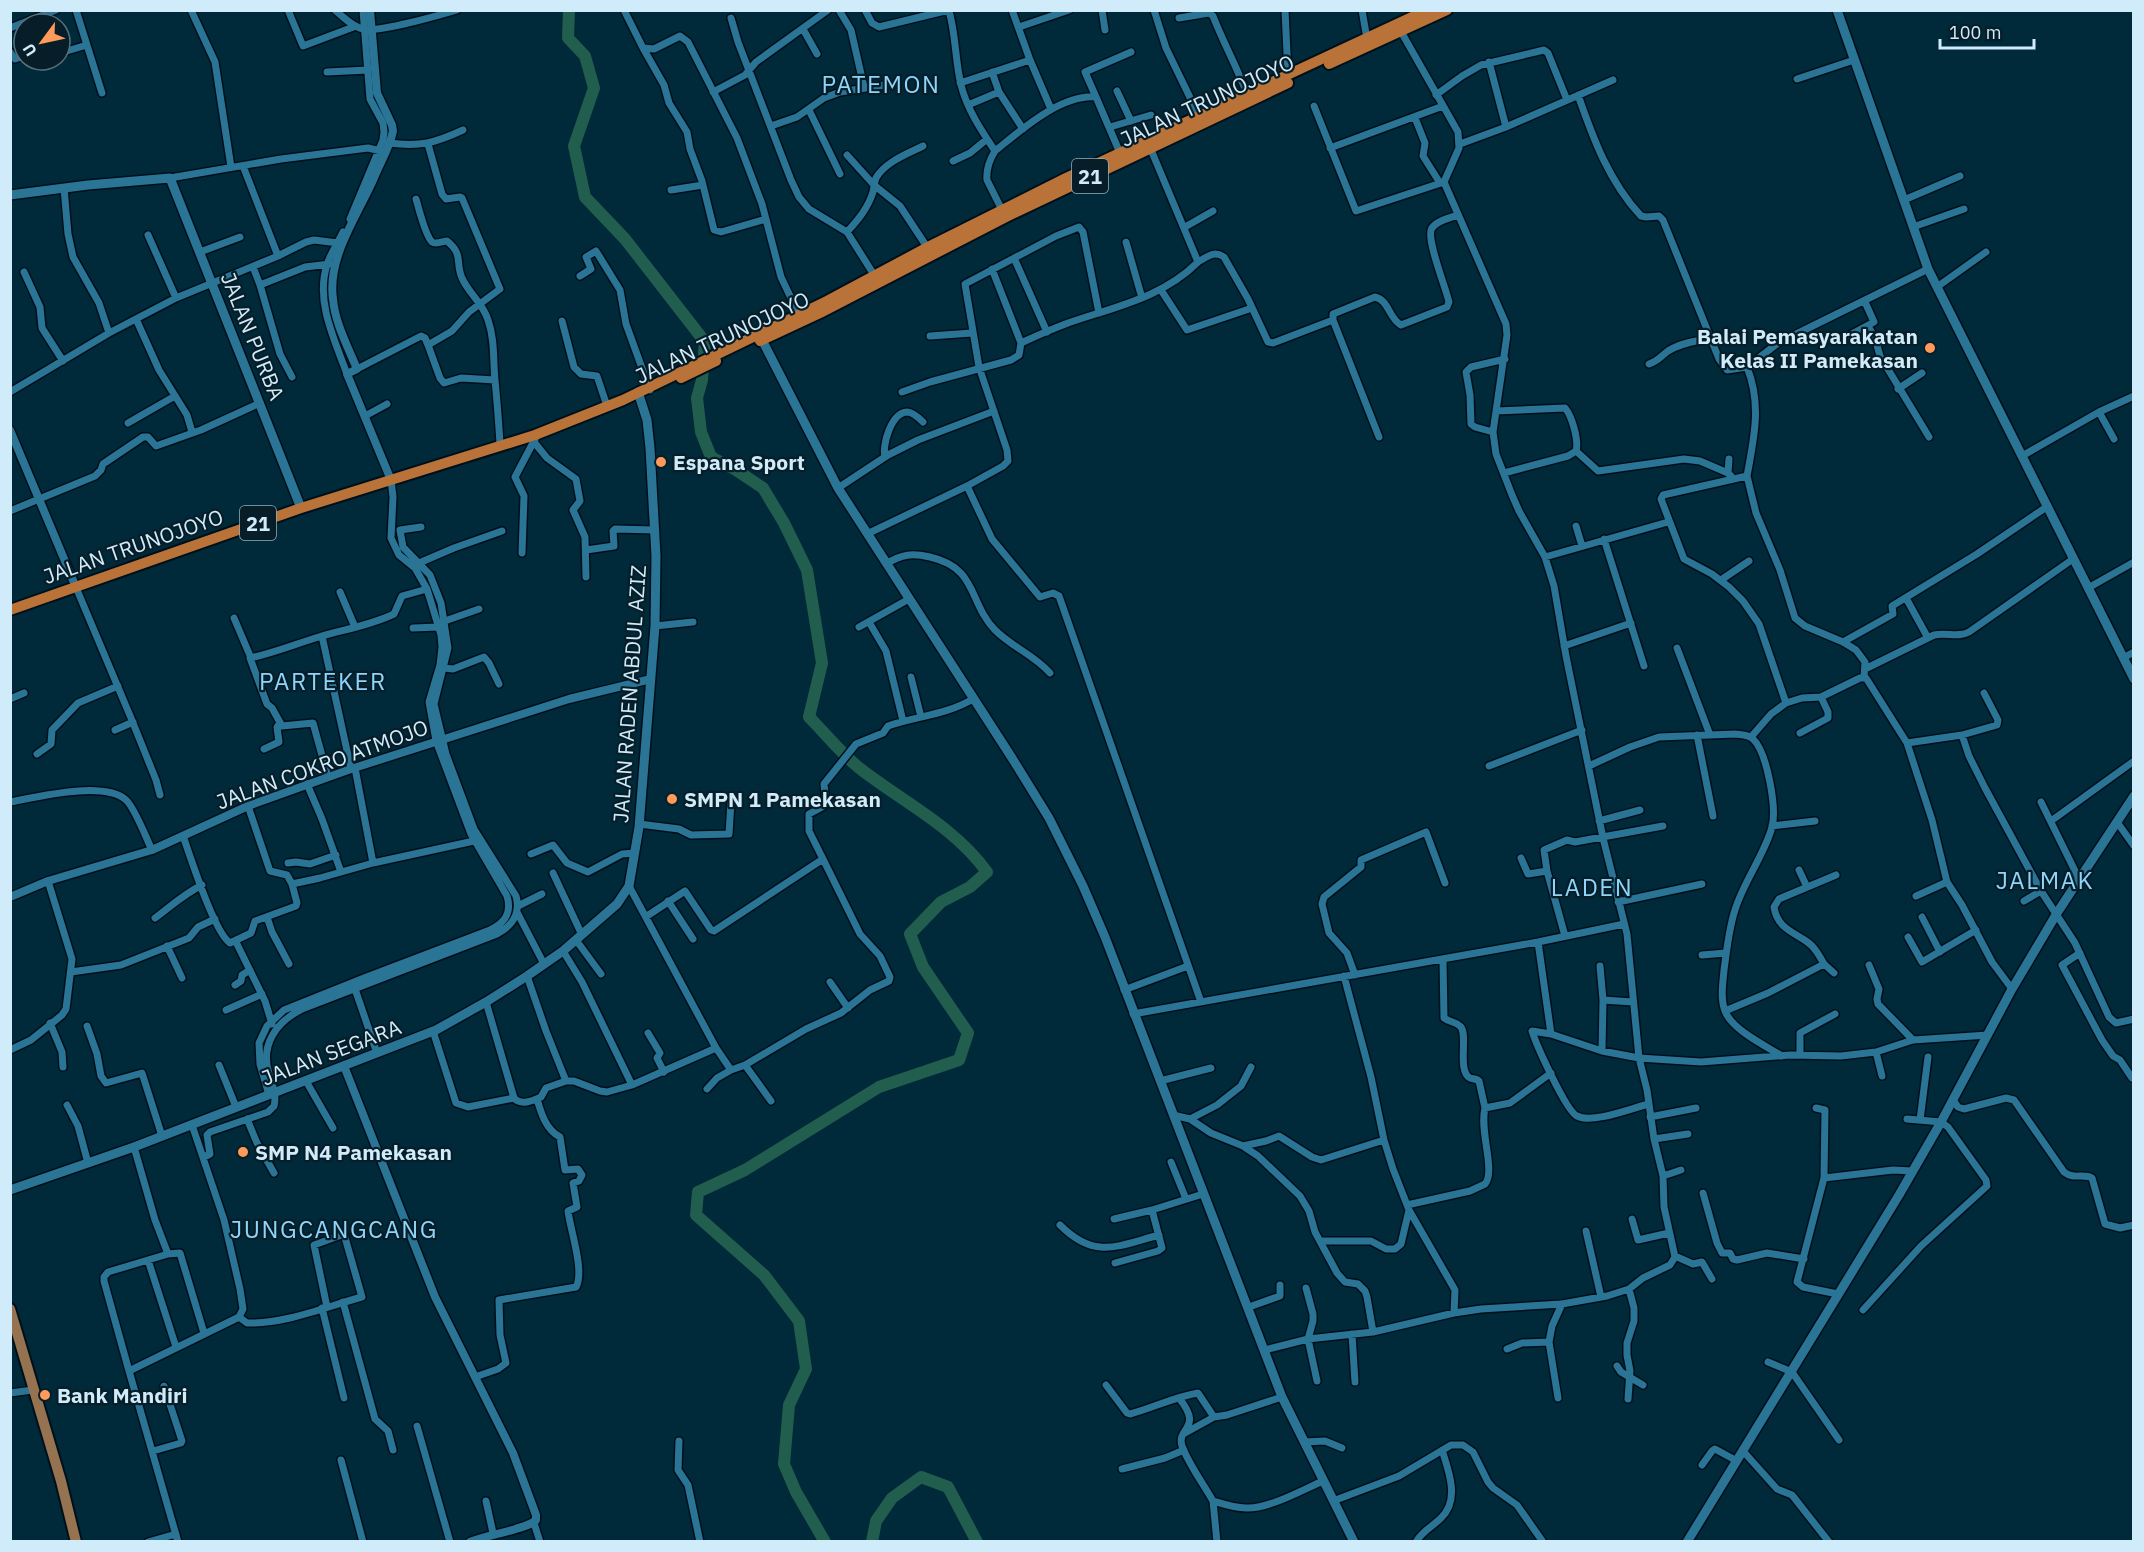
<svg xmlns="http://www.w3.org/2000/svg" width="2144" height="1552" font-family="'IBM Plex Sans',sans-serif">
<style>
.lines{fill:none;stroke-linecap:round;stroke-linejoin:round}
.river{stroke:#225e4d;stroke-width:12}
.minor-casing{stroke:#00101b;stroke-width:10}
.tertiary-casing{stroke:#00101b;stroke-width:11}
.secondary-casing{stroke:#00101b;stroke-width:12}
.primary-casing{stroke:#00101b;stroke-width:14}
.trunk-casing{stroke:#00101b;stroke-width:14}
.minor{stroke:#2a7496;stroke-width:7}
.tertiary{stroke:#2a7496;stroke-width:8}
.secondary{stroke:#2a7496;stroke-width:9}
.primary{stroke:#957350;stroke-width:10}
.trunk{stroke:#b97339;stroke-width:10}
.poi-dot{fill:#ff9b5a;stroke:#071e29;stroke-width:2}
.labels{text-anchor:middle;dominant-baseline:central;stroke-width:4.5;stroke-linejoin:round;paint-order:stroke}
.shield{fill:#071e29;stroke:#94aebb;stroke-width:1.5}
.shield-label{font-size:20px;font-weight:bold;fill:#d0ebfa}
.street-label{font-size:21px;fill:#d0ebfa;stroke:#071e29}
.poi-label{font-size:21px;font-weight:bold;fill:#d0ebfa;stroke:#071e29;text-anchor:start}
.quarter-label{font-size:24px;letter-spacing:1.5px;fill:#8dd5fa;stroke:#071e29}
</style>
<rect width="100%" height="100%" fill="#00293a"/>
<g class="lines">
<path class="river" d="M569 10 568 38 585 56 594 88 574 146 585 197 625 239 705 342 702 380 697 398 701 432 711 457 736 470 763 488 784 523 807 570 822 663 809 717C825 733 840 752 858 767 901 801 954 826 987 872L970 887 941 902 910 934 923 967 968 1033 959 1060 879 1087 745 1170 698 1192 696 1215 764 1275 799 1321 806 1369 789 1405 784 1464 796 1492 825 1542
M872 1542 876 1521 892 1498 921 1477 948 1487 977 1542"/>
<g class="minor-casing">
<path id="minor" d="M76 10 102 93
M191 10 215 62 231 167
M288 10 303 46 356 26
M335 10C343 17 353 27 363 29 377 33 440 15 457 10
M624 10 643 48 654 49 680 36 688 42 737 138 762 204 781 277 800 317
M839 10 851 30 864 87
M865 10 872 23 879 27 949 10
M1012 10 1030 60 1051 109
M1102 10 1105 30
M1154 10 1166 48 1199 116
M1285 10 1288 75
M1362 10 1367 39
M949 11C956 35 955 60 961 85 967 109 981 130 995 151
M731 18 738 42 791 180 799 197 809 209 847 232 876 278
M1179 18 1209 13 1213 16C1223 42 1237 67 1247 94
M1019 27 1069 10
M10 28 56 10
M803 29 817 54
M643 48 664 85 669 103 687 132 690 149 702 181 714 230 721 232 766 219
M10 52 15 59 24 56
M60 53 87 45
M34 60H38
M1489 62 1506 127
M327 72 368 70
M992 72 999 92 1023 129
M1797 79 1854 60
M960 83 1030 60
M1117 91 1131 121
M713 92 745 75 756 62 828 10
M1436 95 1462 76 1481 65 1544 50 1548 53 1567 100
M1578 95C1593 138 1609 182 1641 216L1646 217 1659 216 1663 220 1719 359 1727 370 1747 367 1778 343 1928 269
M1096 97 1085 72 1131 52
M968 105 999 92
M1314 106 1356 211 1444 182
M809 110 840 174
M1415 118 1425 143 1423 156 1440 183
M771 126 797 117 824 98 840 92 885 85
M1110 127 1151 115
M389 143C420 147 435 143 463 130
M1460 144 1506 127 1613 80
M1330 148 1443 106
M847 155 874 185 900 206 929 250
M953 161 970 153 987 139
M243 166 278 256
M170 178 281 159 368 148 381 151
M64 188 68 234 73 257 99 303 109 333
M671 190 703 185
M416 199C419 209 425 235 432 242 436 245 443 241 447 241 464 255 455 262 462 278 469 294 483 303 488 320 495 340 493 360 495 380 497 402 499 423 500 445
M1904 200 1960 176
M1002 210 987 180C986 169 990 159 995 151 1021 130 1061 94 1096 97L1120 153
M350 219 383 140 384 132 383 123 370 99 363 10
M1185 227 1213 211
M1913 227 1964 209
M343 232C338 243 330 254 327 265 315 301 335 341 347 374
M847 232C858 220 868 208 873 192 874 188 874 183 876 178 885 162 907 154 923 146
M148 235 176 298
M1126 242 1142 298
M200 252 240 237
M1014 258 1047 332
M1198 262C1207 257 1214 250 1224 257L1248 299 1268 342 1273 343 1333 320 1379 437
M253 267 260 285 305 267 330 264
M24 272 40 307 42 328 63 361
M580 276 591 269 586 257 596 251 620 290 626 324 650 390
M260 285 280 354 292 377
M1937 287 1986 252
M1161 290 1187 330 1252 308
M136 319 159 370 187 415 192 432
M1333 320V314L1375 297C1389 300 1389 319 1401 325L1447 307 1449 302C1446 288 1425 237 1432 228 1436 221 1450 218 1458 215
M562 321 574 367 581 374 597 376 607 406
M1868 326 1875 338 1880 356 1929 437
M930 336 972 333
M1848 336 1874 322 1865 302
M1021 343C1036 336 1052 329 1068 323 1114 307 1162 298 1198 262L1149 145
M428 345 440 378 444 383 461 378 495 380
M1649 364C1658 361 1661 356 1668 351 1680 343 1697 341 1710 338
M1747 367C1762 405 1754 437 1747 476L1663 495 1661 499 1684 559 1712 574 1729 587 1743 601 1759 624 1786 703
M357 369 421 336 425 338 428 345 452 331 469 312 500 289 462 198 460 197 446 199 442 194 428 144
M1898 389 1922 373
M10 392 109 333 176 298 278 256 306 242 314 240 338 243
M902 392 930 382 1011 360 1019 355 1021 343 992 269
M1496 411 1565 408C1572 416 1579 441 1576 451L1568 456 1504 473
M2099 412 2114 439
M365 416 387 404
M128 423 175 396
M1493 432 1475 427 1471 424 1470 395 1466 372 1471 367 1505 359
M534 442 547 458 576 479 580 501 573 510 585 537 586 577
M1576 451 1598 471 1684 459 1700 461 1728 473
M2022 456 2099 412 2134 396
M885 457C882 445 891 413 907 412 913 412 919 418 923 422
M1729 459 1728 473 1731 476
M1747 476 1756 513 1780 570 1795 618 1805 626 1843 642 1856 650 1865 662 1864 677
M967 486 992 539 1040 597 1053 593 1059 596 1201 1002
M838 488 888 455 918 440 994 411
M10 511 95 476 101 470 103 464 143 437H148L156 446 201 430 260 403
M1576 526 1582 546
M867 534 967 486 1003 466 1008 461 1007 450 979 367 965 284 1056 236 1079 227 1083 232 1099 313
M1604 539 1644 666
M586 550 614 546 613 531 615 529 655 530
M522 553 524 496 515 477 535 439
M1545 557 1668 522
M419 563 454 548 502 531
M886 564C902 554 912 553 930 557 978 568 968 602 995 630 1012 647 1034 655 1050 673
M1721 580 1749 561
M75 585 131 718 156 780 160 795
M2088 588 2134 562
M340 592 355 627
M1906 598 1928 638
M234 618 251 658
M442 622 479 609
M869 622 886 651 903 721
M655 626 693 622
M859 627 909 599
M413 628 438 627
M322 636 351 769
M1843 642 1893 614 1892 606 1977 554 2048 506
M1564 646 1631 623
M1677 648 1710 735
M2123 658 2134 652
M444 668 453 669 484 657 489 663 499 684
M1865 669 1934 635C1947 632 1958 638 1969 632L2073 559
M911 677 921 717
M10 699 24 693
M115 730 133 722
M1800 733 1828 718V712L1821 697
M1697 735 1713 816
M1962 735 1969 756 1985 788 2041 891 2075 943 2109 1017 2116 1023 2134 1019
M1751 737 1771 714 1786 703 1802 698 1821 697 1860 678H1866L1907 743 1932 820 1947 882 1962 905 1992 962 2012 989
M1907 743 1962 735 1997 725 1998 720 1984 693
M264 749 279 742 277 727 280 723
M37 754 51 744 52 730 78 703 118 686
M1489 766 1582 730
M1589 766 1630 747 1659 737 1735 734C1741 735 1748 734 1753 739 1767 752 1777 808 1772 827 1765 853 1745 880 1736 907 1729 926 1727 949 1724 970 1723 983 1720 998 1725 1011 1732 1030 1766 1046 1782 1056
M355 768 373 863
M328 777 313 723 282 726 272 708 267 704 250 658C274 653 298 643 322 636 347 629 371 625 394 614L402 596 427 589
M307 784 322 819 341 872
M10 802C37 797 104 780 126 800 135 808 146 838 152 850
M2041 802 2079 879
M248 806 270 871 287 875 292 884
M1599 821 1640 810
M2051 821 2134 761
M2117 822 2134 846
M639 824 679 829 691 835 729 834 731 802
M1772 826 1815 821
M183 836C191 858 214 932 230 943L251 933 255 921 296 906 297 903 292 884 320 878 373 863 474 841
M531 854 553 845 567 863 588 872 622 854 635 853
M1521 858 1528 874 1547 871
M823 859 809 831V814L824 806 826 802 824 784 856 744 883 733 888 726C917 716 946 715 973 699
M288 863 296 862 310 864 336 855
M1799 870 1807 887
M553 873 582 935
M629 886 716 1048 731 1070
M1916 896 1947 882
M668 901 693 939
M2024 901 2041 891
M1618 902 1702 884
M518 906 542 894
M517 912 544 964
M647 916 685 891 711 930 714 931 823 859 860 934 880 956 890 977 889 981 870 990 841 1013 806 1029 745 1065 731 1070 717 1078 707 1089
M267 917 272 932 289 964
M1922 917 1940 952
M155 918C171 906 184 894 202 885
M1565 936 1547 871 1544 850 1567 840 1575 842 1663 826
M1908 937 1922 962 1976 930
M576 940 601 974
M236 942 265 1001 272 1024
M1538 942 1551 1034
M167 946 182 978
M563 951 582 982 632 1085 716 1048
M2080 953 2062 965 2102 1040 2113 1056 2120 1060 2132 1078
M1702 955 1726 953
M1443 959 1444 1018C1449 1022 1457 1022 1461 1027 1468 1037 1457 1071 1470 1078 1473 1079 1477 1079 1479 1081L1485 1108
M1824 964 1834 973
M1869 965 1879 989 1877 999 1878 1004 1913 1040
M1600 966 1603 1000 1602 1051
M71 972 121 965 189 938 198 927 215 919
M1355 975 1347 953 1329 933 1322 904 1324 897 1361 867V860L1426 832 1445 883
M527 976 546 1031 566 1081
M1344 976 1371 1077 1384 1140 1393 1169 1409 1210 1455 1290 1454 1313
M830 982 848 1008
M235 985 241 981 242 975 250 970
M355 989 377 1053
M1124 990 1188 966
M1603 1000 1633 1002
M486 1002 514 1098C521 1106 532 1101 541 1097L546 1088 566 1081H574L600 1091 607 1092 632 1085
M226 1010 262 994
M1725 1011 1768 993 1824 964C1819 955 1814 946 1806 941 1791 931 1777 927 1774 907L1779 899 1836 875
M1133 1014 1538 942 1624 924
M50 1023 62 1052 63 1067
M87 1026 97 1054 101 1076 106 1083 142 1073 162 1136
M433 1031 456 1103 468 1107 514 1098
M648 1033 660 1053 657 1058 664 1072
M10 1050 31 1040 62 1015 66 1009 72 959 48 881
M1876 1052 1882 1076
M1800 1055V1033L1835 1014
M219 1065 236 1107
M745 1065 771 1101
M306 1081 333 1128
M1160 1081 1211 1068
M269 1095 260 1064 259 1043 267 1026 284 1010 364 978 490 930C505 923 512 913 507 896L471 834 436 741 429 702 440 665 442 647 441 635 427 589 415 568 399 555 391 538 393 497 391 480
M1953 1100 1958 1107 1964 1109 2006 1098 2014 1100 2064 1172C2074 1180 2083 1173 2092 1178L2105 1224 2120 1228 2134 1225
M1649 1104C1632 1108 1593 1124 1577 1116 1566 1111 1536 1044 1532 1031L1551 1034 1602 1051 1639 1058 1701 1062 1790 1055 1841 1056 1876 1052 1913 1040 1988 1035
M67 1105 78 1126 88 1163
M1816 1108 1825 1110 1824 1178
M1173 1115 1190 1119 1217 1105 1241 1086 1251 1067
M1650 1117 1696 1108
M247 1119 257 1143 274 1173
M1190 1119 1211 1133 1243 1146 1258 1156 1300 1196 1309 1211 1315 1232 1337 1273 1345 1282 1358 1284 1365 1291 1367 1297 1373 1332
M1920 1120 1928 1057
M1654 1139 1688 1134
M1243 1146 1266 1141 1279 1136 1312 1157 1321 1160 1384 1140
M134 1147 155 1220 168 1254
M204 1157 210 1154 207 1135 210 1132 268 1112 274 1106C277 1095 272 1085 269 1074 260 1045 276 1022 302 1009L497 934C512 926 521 914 516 896L474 829 446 754 434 704 448 648 441 603 430 575 403 547 400 530 421 527
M1171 1162 1186 1199
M1663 1176 1681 1170
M1703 1193 1717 1243 1722 1253H1730L1733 1259 1737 1260 1767 1253 1804 1259
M1407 1205 1470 1191 1485 1184C1496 1171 1479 1131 1485 1108L1510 1103 1551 1073
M1114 1219 1152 1210
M1632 1219 1638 1240 1669 1233
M1060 1225C1095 1260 1117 1246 1159 1235
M1586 1231 1601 1297
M1320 1241H1371L1386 1249H1395L1401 1244 1409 1210
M1675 1256 1693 1264 1702 1262 1712 1279
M148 1260 176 1347
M1115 1263 1158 1251 1162 1248 1152 1210 1203 1194
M1306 1288 1313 1314V1321L1308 1339 1317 1381
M1838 1294 1803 1287 1797 1282 1824 1178 1893 1170 1912 1171
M343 1302 375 1419 388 1431 393 1450
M1249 1307 1280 1296V1285
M322 1308 344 1398
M1863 1310 1921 1246 1987 1186 1986 1180 1948 1127 1941 1122 1907 1119
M239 1317 247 1323C285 1324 325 1307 362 1297L344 1234 314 1245 327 1307
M1352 1334 1355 1382
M1549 1342 1558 1398
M1507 1349 1522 1343 1549 1342 1552 1326 1562 1304
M1265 1350 1308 1339 1373 1332 1454 1313 1481 1309 1562 1304 1607 1296 1629 1289 1643 1278 1670 1265 1675 1257 1664 1207 1663 1176 1654 1139 1647 1090 1639 1058 1627 934 1603 838 1566 656 1554 586 1545 557 1519 511 1512 495 1496 454 1493 432 1507 335 1506 324 1444 182 1459 148 1458 132 1399 28
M1768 1362 1792 1372 1839 1440
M1617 1366 1621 1372 1643 1385
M129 1371 104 1281V1277L108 1272 168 1254 180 1253 204 1333
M475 1377 498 1369 506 1363 500 1335 499 1300 576 1287C585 1271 570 1229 568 1211L577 1207 573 1183 579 1181 582 1175 578 1169 565 1170 560 1137C546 1130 541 1113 537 1099
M1106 1385 1127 1413 1130 1414C1153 1408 1174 1397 1198 1393L1214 1417
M10 1393 33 1390
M1179 1398C1204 1429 1176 1427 1182 1446 1188 1463 1204 1485 1213 1501 1223 1504 1235 1508 1246 1508 1269 1509 1302 1490 1323 1481
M1628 1399 1630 1371 1627 1355V1343L1634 1321V1308L1629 1289
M417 1426 450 1542
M1185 1433 1214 1417 1227 1415 1282 1397
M679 1441 678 1470 688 1485 700 1542
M1304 1442 1325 1441 1342 1448
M153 1451 181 1443 182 1441 164 1386
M1743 1451 1777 1489 1792 1495 1829 1542
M341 1460 363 1542
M1702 1465 1712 1451 1715 1449 1737 1461
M1122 1469 1165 1458 1184 1450
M486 1501 493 1533
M1213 1501 1217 1542
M1333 1501 1399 1476 1451 1445H1463L1473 1452 1488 1482 1493 1488 1517 1505 1543 1542
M534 1523 540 1542
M148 1542 176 1534
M178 1542 129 1371 233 1320 239 1317 243 1309 240 1289 224 1220 192 1125
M1416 1542C1422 1531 1432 1527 1441 1518 1460 1500 1449 1472 1442 1450"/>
</g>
<g class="tertiary-casing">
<path id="tertiary" d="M370 10 377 93 392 125 393 131C390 147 380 163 374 178 358 215 327 257 333 299 335 323 348 347 357 369L347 374 391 480
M10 430 75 585
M10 897 48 881 152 850 248 806 351 769 569 699 651 679
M344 1066 435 1297 513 1453 536 1515V1520C528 1529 486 1535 470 1542"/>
</g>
<g class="secondary-casing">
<path id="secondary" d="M1837 10 1928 269 2134 679
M10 195 88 185 170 178 301 508
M759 334 838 488 1012 758 1049 818 1083 886 1105 937 1282 1397 1354 1542
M10 1190 134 1147 436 1030 486 1002 527 976 563 951 617 904 629 886 639 827 655 626 656 556 650 448 647 420 638 392
M1687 1542 1899 1195 1941 1122 2012 989 2057 913 2134 796"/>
</g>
<g class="primary-casing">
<path id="primary" d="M10 1309 61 1481 76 1542"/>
</g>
<g class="trunk-casing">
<path id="trunk" d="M1329 64 1447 10
M760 341 820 313 1006 217 1288 83
M681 378 716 361
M10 610 301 508 535 435 623 400 827 301 928 247 1066 178 1427 10"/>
</g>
<use href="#minor" class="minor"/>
<use href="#tertiary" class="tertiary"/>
<use href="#secondary" class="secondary"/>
<use href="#primary" class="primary"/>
<use href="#trunk" class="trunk"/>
</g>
<g class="poi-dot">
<circle cx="1930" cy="348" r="6"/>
<circle cx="661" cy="462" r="6"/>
<circle cx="672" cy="799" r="6"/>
<circle cx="243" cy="1152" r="6"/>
<circle cx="45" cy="1395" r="6"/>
</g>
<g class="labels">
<g class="shield">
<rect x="1072" y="159" width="36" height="34" rx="4.5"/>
<rect x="240" y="506" width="36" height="34" rx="4.5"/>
</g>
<g class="shield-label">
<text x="1090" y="176">21</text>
<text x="258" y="523">21</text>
</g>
<g class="street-label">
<text transform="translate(1207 100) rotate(-25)">JALAN TRUNOJOYO</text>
<text transform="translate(253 336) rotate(68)">JALAN PURBA</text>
<text transform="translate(722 337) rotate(-25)">JALAN TRUNOJOYO</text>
<text transform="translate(133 546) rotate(-19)">JALAN TRUNOJOYO</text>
<text transform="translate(629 694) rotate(-86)">JALAN RADEN ABDUL AZIZ</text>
<text transform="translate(322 764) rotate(-20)">JALAN COKRO ATMOJO</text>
<text transform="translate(331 1052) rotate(-21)">JALAN SEGARA</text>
</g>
<g class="poi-label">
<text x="1918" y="336" text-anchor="end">Balai Pemasyarakatan<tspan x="1918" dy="24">Kelas II Pamekasan</tspan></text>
<text x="673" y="462">Espana Sport</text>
<text x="684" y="799">SMPN 1 Pamekasan</text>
<text x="255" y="1152">SMP N4 Pamekasan</text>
<text x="57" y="1395">Bank Mandiri</text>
</g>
<g class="quarter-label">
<text x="881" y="84">PATEMON</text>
<text x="323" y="681">PARTEKER</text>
<text x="2045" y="880">JALMAK</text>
<text x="1592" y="887">LADEN</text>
<text x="334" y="1229">JUNGCANGCANG</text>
</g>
</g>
<rect width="2144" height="1552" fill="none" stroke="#d0ebfa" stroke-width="24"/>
<g transform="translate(42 42) rotate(237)"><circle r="28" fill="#071e29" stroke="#57707d" stroke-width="1.5"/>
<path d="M0-4.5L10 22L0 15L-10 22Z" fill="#ff9b5a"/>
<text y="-9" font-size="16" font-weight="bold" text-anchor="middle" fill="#d0ebfa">U</text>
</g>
<path d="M1940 39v9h94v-9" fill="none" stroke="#d0ebfa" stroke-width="3"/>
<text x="1949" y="39" font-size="18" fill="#d0ebfa" stroke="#071e29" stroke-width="4.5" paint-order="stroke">100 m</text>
</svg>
